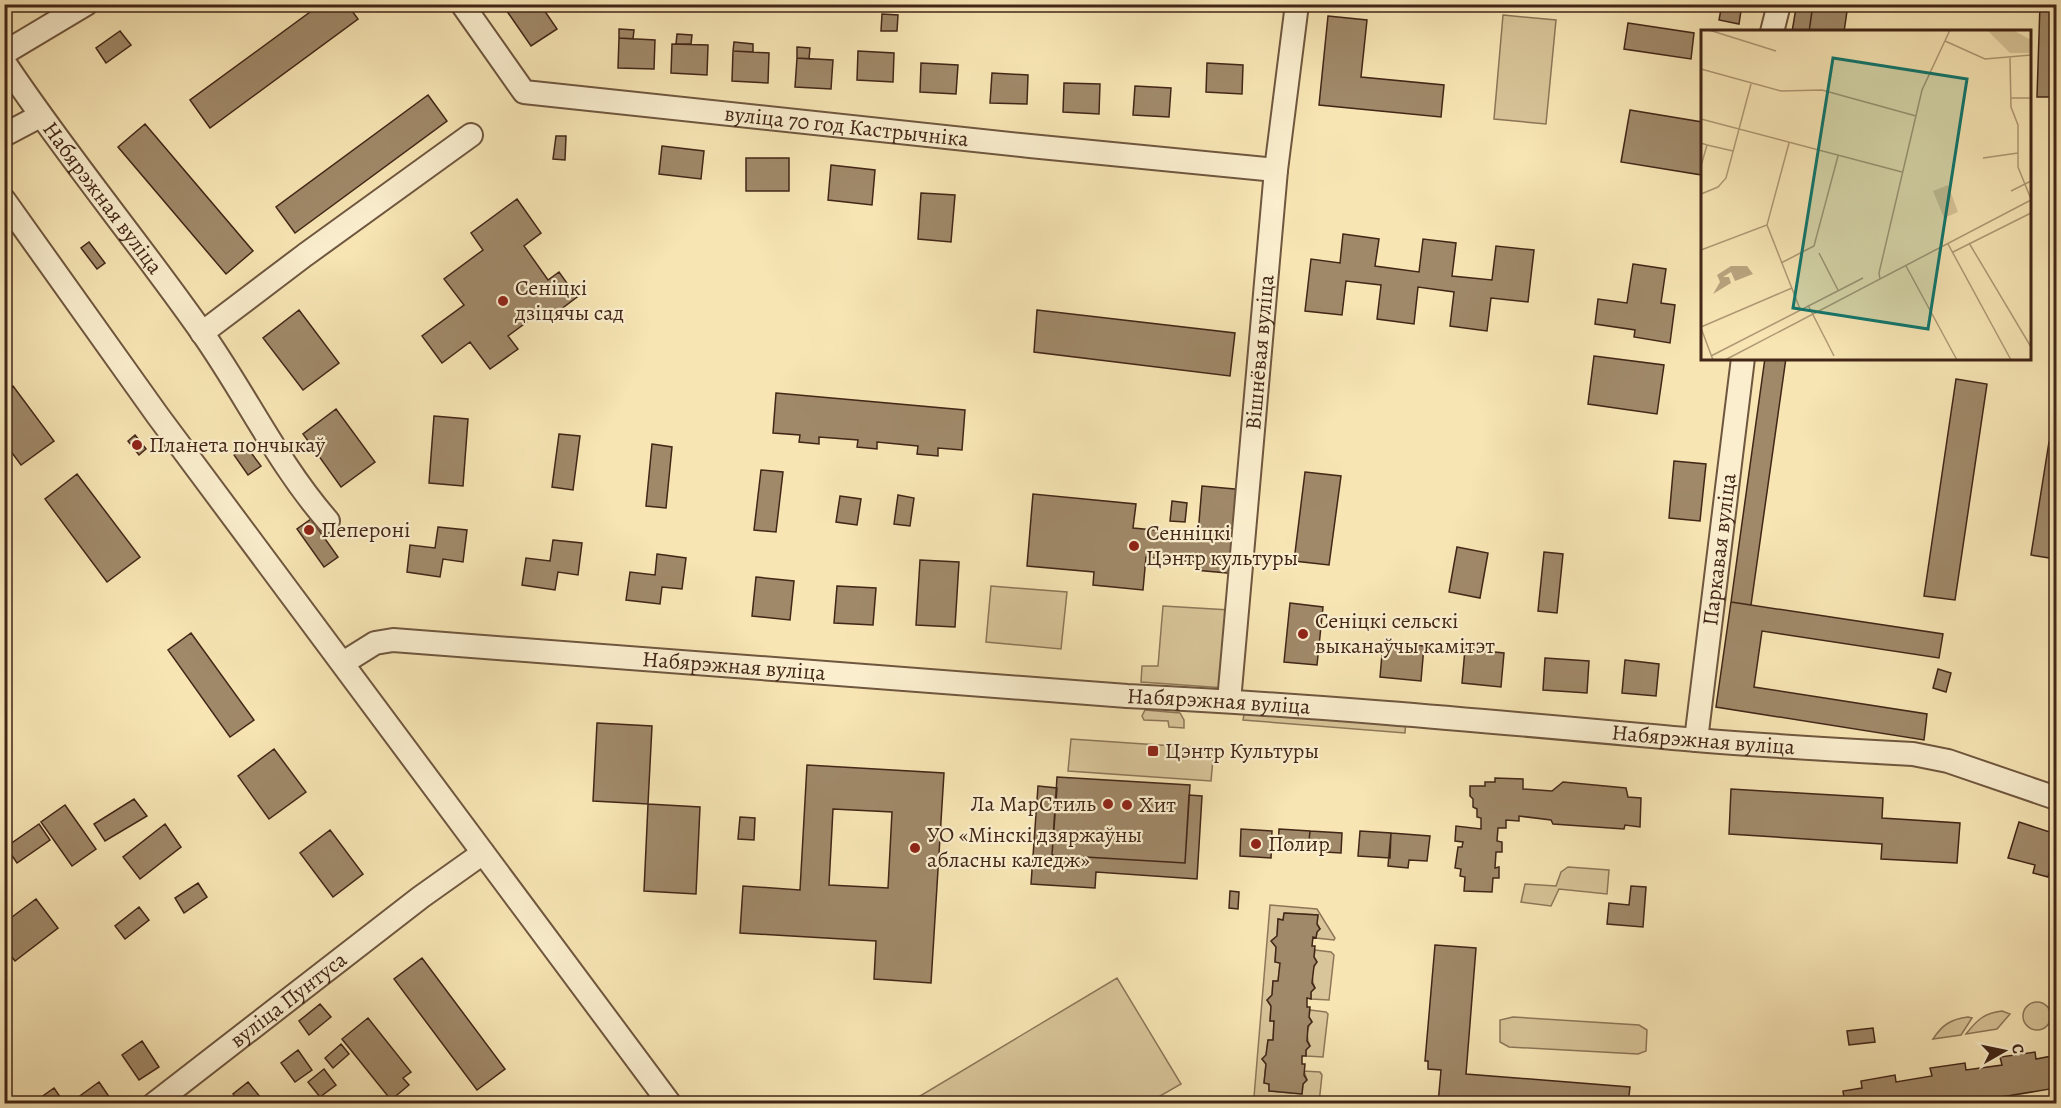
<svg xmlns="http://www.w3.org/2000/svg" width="2061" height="1108" font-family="Alegreya,serif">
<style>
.green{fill:#d8c599;stroke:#8d7658;stroke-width:1.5}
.building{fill:#a08969;stroke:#422617;stroke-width:1.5;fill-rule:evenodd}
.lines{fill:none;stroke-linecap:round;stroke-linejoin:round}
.minor-casing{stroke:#6f563e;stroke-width:26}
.minor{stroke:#faeece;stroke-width:22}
.poi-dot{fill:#8f2418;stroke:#faeece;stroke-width:2}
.labels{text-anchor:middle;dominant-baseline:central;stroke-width:4.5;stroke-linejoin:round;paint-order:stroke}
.street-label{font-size:22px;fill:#422617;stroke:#faeece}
.poi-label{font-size:22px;fill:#422617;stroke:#faeece;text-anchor:start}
.inset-road{fill:none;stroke:#af9975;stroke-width:1.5}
.view{fill:#0f766e;fill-opacity:0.15;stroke:#0f766e;stroke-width:3}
.inset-edge{fill:none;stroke:#422617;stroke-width:3}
</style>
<rect width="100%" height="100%" fill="#f7e5b4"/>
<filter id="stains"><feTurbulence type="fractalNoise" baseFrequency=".00333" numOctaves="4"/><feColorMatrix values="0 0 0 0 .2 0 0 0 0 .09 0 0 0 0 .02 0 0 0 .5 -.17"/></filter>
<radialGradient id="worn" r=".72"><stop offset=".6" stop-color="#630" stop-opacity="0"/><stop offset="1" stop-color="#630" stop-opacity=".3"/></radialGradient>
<path class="green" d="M1503 15 1556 20 1546 124 1494 119Z
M991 586 1067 592 1061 649 986 642Z
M1163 606 1230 610 1225 688 1141 682 1142 666H1158Z
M1245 709 1406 720 1405 733 1243 720Z
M1145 710 1180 713 1184 720V728L1169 727 1168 721 1144 720 1142 716Z
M1071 739 1203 748 1211 753 1213 759 1211 781 1068 771Z
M1568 867 1609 870 1607 894 1559 889 1551 906 1521 902 1525 884 1556 886 1561 872Z
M1270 905 1317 909 1335 938 1334 940 1316 938 1317 932 1320 929 1317 924 1318 915 1285 913 1283 920 1278 919 1277 936 1272 941 1276 947 1275 962 1280 963 1278 981H1273L1272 995 1267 1000 1271 1006 1270 1021H1274L1273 1040H1268L1266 1055 1262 1059 1266 1064 1264 1083 1269 1084V1091L1302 1094 1303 1084 1307 1080 1304 1071 1320 1072 1322 1075 1319 1103 1254 1097Z
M1315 950 1331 952 1334 955 1329 1000 1311 999V992L1315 988C1311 980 1311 969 1317 962L1314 957Z
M1117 978 1181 1084 1148 1103H918L915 1099Z
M2023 1016a14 14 0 1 1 28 0a14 14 0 1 1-28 0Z
M1310 1010 1326 1012 1328 1014 1323 1057 1306 1056V1050L1310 1046C1306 1038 1306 1028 1312 1022L1309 1017Z
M2002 1011 2010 1014 1997 1029 1966 1034C1977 1020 1984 1013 2002 1011Z
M1513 1017 1639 1025 1647 1030 1646 1051 1638 1054 1509 1047 1500 1042V1020Z
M1968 1017 1972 1018 1961 1035 1933 1039C1942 1025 1951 1019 1968 1017Z"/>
<path class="building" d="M321 4H347L358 19 210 128 190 100Z
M502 4H540L557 29 531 46Z
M1722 4H1742L1739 24 1719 20Z
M1813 4H1848L1844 32H1809Z
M2040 4H2056V97H2037Z
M1796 8 1812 11 1809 32H1792Z
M882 14 898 15 897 31H881Z
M1328 16 1367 20 1361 77 1444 85 1441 117 1319 105Z
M1628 23 1694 33 1691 59 1624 49Z
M619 29 634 30 633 39 619 38Z
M120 31 131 45 106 63 96 48Z
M677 34 692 35 691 44H676Z
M619 38 655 40 654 69 618 68Z
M734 42 753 44V52L733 51Z
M672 44 708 45 707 75 671 73Z
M797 47 810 48 809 59 797 58Z
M733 51 769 53 768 83 732 81Z
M858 51 894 53 893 82 857 80Z
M797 58 833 60 831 89 795 87Z
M921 63 958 65 956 94 920 92Z
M1207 63 1243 65 1242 94 1206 92Z
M992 73 1028 75 1027 104 990 103Z
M1064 83 1100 84 1099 114 1063 112Z
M1135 86 1171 88 1169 117 1133 115Z
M428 95 447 121 295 233 276 207Z
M1630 110 1702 122V175L1621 162Z
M145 124 253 251 226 274 118 147Z
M556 136H566L565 160 553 159Z
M662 146 704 151 701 179 659 174Z
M746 158H789V191H746Z
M831 165 875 170 872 205 828 200Z
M921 193 955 195 951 242 918 239Z
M517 199 541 233 524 246 548 280 559 272 577 297 552 316 546 308 508 336 518 349 490 369 470 342 442 363 422 336 464 305 444 279 483 250 471 233Z
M1343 234 1379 239 1375 266 1419 272 1423 239 1456 243 1452 276 1492 280 1496 246 1534 250 1528 302 1491 298 1487 331 1450 326 1454 292 1418 287 1414 324 1377 319 1381 285 1346 281 1342 315 1305 311 1311 259 1340 263Z
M89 242 105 263 97 269 81 248Z
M1633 264 1666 269 1661 303 1675 305 1670 343 1634 337 1635 330 1595 324 1598 299 1627 303Z
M299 310 339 363 303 390 263 338Z
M1037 310 1235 333 1230 376 1034 352Z
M1594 356 1664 365 1657 414 1588 404Z
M1765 358H1786L1751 605 1731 602Z
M1956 379 1987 384 1955 600 1924 596Z
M13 386 54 441 21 465 4 442V393Z
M776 393 965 410 962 450 938 448V456L917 454 918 446 877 442V449L857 447 858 440 819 437V444L799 442 800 435 773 433Z
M336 409 375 462 341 487 303 434Z
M2056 410V443L2051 442Z
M434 416 468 419 463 486 429 483Z
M559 434 580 436 573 490 552 487Z
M135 435 146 449 139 455 128 441Z
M2049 442 2056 443V559L2031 555Z
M652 444 672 447 666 508 646 506Z
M246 446 261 466 248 475 234 455Z
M1674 461 1706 464 1700 521 1669 518Z
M761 470 783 472 776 532 754 530Z
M1305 472 1341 476 1329 565 1294 561Z
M77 474 140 557 107 582 45 499Z
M1202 486 1245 490 1237 574 1195 570 1196 562 1146 557 1143 590 1093 585 1094 572 1027 566 1033 494 1136 504 1133 528 1198 534Z
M898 495 914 498 910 526 894 524Z
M840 496 861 499 857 525 836 522Z
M1172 501 1187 503 1185 522 1170 521Z
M311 519 338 557 324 567 297 529Z
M438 527 467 530 463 562 443 559 440 577 407 572 410 545 435 548Z
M553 540 582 543 578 575 558 572 555 590 522 585 526 558 550 561Z
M1457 547 1488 553 1480 598 1449 592Z
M1544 552 1563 554 1557 613 1538 611Z
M657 554 686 558 682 589 662 587 660 604 626 600 630 572 655 575Z
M920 560 959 562 955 627 916 625Z
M756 577 794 581 790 620 752 616Z
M837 586 876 588 873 625 834 623Z
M1731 602 1943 634 1939 658 1762 631 1754 687 1927 714 1924 740 1716 707Z
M1290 603 1323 607 1317 665 1284 662Z
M191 633 254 720 230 737 168 650Z
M1383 642 1424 646 1421 681 1380 677Z
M1465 649 1504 653 1501 687 1462 683Z
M1545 658 1589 661 1587 693 1543 690Z
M1625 660 1659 664 1656 696 1622 693Z
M1938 669 1951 673 1946 692 1933 688Z
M597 723 652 726 648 804 593 801Z
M274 749 306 792 269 819 238 776Z
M807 765 944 773 931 983 874 979 876 941 740 933 743 886 800 890ZM833 809 892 812 888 888 829 885Z
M1057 777 1190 785 1185 863 1052 855Z
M1495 778 1523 779V789L1552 791 1563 782 1626 788 1628 797 1641 798 1640 827 1625 825 1624 829 1553 824 1551 820 1519 816V821L1506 820V828H1498L1497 841 1502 842V852H1496L1495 868 1499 867V878H1493L1492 892 1464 891 1465 877 1460 876 1461 869 1455 868 1458 847H1462L1463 842 1455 841 1456 826 1481 829V818L1477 817V809L1473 807V799L1470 796V786H1485V782H1495Z
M1038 786 1057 788 1052 855 1185 863 1189 795 1202 796 1197 879 1096 872 1095 888 1031 884Z
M1731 789 1883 798 1882 818 1960 823 1957 863 1881 859 1882 844 1729 834Z
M134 799 147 816 105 841 94 824Z
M648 804 700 807 696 894 644 891Z
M65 805 96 849 72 866 41 822Z
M740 817 755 818 754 840 738 839Z
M2019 822 2056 834V872L2050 870 2048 877 2033 873 2035 865 2008 858Z
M39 824 50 840 17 863 6 847Z
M165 824 181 847 140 879 123 857Z
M1241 829 1272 831 1271 858 1240 856Z
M1279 829 1310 831 1308 851 1278 850Z
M330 830 363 874 333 897 300 853Z
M1310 831 1342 833 1341 853 1308 851Z
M1360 831 1391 833 1390 858 1358 856Z
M1391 833 1430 836 1427 861 1409 860 1408 868 1388 866Z
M198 883 207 897 184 913 175 898Z
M1631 886 1646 887 1643 927 1607 924 1609 903 1629 905Z
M1230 891 1239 892 1238 909 1229 908Z
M36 899 58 928 15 961 4 947V923Z
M139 907 149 920 125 939 115 926Z
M1284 913 1318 915 1317 924 1320 929 1317 932 1316 938 1313 937 1312 946H1315L1314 957 1317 962 1314 966 1312 983 1315 988 1311 992V999L1307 998V1007H1310L1309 1017 1312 1022 1308 1026 1307 1041 1310 1046 1306 1050V1056H1302V1064H1305L1304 1075 1307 1080 1303 1084 1302 1094 1269 1091V1084L1264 1083 1266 1064 1262 1059 1266 1055 1268 1040H1273L1274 1021H1270L1271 1006 1267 1000 1272 995 1273 981H1278L1280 963 1275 962 1276 947 1271 941 1277 936 1278 919 1283 920Z
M1435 945 1476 948 1466 1074 1630 1087 1628 1104H1438L1441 1070 1428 1069V1061H1425Z
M422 958 505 1069 477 1090 394 979Z
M320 1004 331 1017 309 1035 299 1021Z
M368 1018 411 1072 403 1078 409 1085 391 1100 342 1039Z
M1873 1028 1875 1042 1849 1045 1847 1031Z
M142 1041 159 1067 139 1080 122 1055Z
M341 1044 349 1054 333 1068 325 1058Z
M298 1050 312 1070 295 1082 281 1063Z
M2035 1052 2036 1059 2052 1056 2056 1088 1959 1104H1845L1843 1091 1862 1088 1861 1081 1895 1075 1896 1082 1932 1076 1930 1068 1965 1063 1966 1070 2002 1065 2000 1057Z
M324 1069 336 1085 320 1097 308 1082Z
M99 1082 112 1101 109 1104H75L73 1101Z
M248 1082 265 1103 264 1104H240L233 1094Z
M54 1088 65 1104H44L40 1098Z"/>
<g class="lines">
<g class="minor-casing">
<g id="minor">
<path id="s1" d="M462 4 524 92 1030 146 1276 170"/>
<path d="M1772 32 1779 4"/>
<path d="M4 53 86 4"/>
<path id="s2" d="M4 62C66 155 137 240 201 331 245 393 278 464 328 521"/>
<path d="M4 135 40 116"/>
<path d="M4 200 158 416 670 1104"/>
<path d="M202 333 305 255 471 135"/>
<path id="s3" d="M343 663 375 643 393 640 1127 696C1318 705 1507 723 1696 740 1769 746 1841 750 1913 754L1948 761 2056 798"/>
<path id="s4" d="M1229 701 1276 170 1297 4"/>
<path id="s5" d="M1696 740 1743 358"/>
<path id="s6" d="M154 1104 421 897 483 853"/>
</g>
</g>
<use href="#minor" class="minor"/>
</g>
<g class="poi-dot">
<circle cx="503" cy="301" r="6"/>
<circle cx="137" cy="445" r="6"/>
<circle cx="309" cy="530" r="6"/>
<circle cx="1134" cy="546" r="6"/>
<circle cx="1303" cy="634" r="6"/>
<rect x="1147" y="745" width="12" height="12" rx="3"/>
<circle cx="1108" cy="804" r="6"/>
<circle cx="1127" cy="805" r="6"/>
<circle cx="1256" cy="844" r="6"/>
<circle cx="915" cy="848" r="6"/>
</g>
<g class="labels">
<g class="street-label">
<text stroke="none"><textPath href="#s1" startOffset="432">вуліца 70 год Кастрычніка</textPath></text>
<text stroke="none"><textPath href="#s2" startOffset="168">Набярэжная вуліца</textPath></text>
<text stroke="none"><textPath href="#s4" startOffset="350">Вішнёвая вуліца</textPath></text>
<text stroke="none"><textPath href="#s5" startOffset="192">Паркавая вуліца</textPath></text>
<text stroke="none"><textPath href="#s3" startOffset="398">Набярэжная вуліца</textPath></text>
<text stroke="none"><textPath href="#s3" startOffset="884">Набярэжная вуліца</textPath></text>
<text stroke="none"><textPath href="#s3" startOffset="1370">Набярэжная вуліца</textPath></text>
<text stroke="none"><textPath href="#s6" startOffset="170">вуліца Пунтуса</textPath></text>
</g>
<g class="poi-label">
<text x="515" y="288">Сеніцкі<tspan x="515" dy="25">дзіцячы сад</tspan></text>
<text x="149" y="445">Планета пончыкаў</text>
<text x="321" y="530">Пепероні</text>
<text x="1146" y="533">Сенніцкі<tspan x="1146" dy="25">Цэнтр культуры</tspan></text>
<text x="1315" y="621">Сеніцкі сельскі<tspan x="1315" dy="25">выканаўчы камітэт</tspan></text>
<text x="1165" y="751">Цэнтр Культуры</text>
<text x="1096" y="804" text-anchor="end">Ла МарСтиль</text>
<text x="1139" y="805">Хит</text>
<text x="927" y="835">УО «Мінскі дзяржаўны<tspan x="927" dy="25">абласны каледж»</tspan></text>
<text x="1268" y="844">Полир</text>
</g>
</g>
<g transform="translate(1701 30)">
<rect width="330" height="330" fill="#f7e5b4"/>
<path d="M286 0H312L330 10V23H309ZM247 155 257 182 243 188 232 161Z" fill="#d8c599"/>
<path d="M30 236H46L52 244 34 251 30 242 22 247H28L30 253 12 264 19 252 16 245Z" fill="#b9a47f"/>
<path class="inset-road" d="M8 0 75 21M244 11 284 29 330 25M309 28 310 77 317 95V137L330 169M0 39 80 61 121 60 215 86M310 68H330M0 89 201 142M0 113 6 115 0 136M6 115 32 121M282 128 317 123M310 161 330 151M0 164 17 157 25 148 50 54M66 195 99 279M268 213 330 317M247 214 310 330M0 220 66 195 88 113M252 222 330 183M118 223 137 260M80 233 113 216 137 126M205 236 256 330M179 249 178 243 221 60 249 0M107 275 133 326M0 297 91 258M0 298 12 330M10 326 162 248M24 330 330 170"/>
<path class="view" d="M132 28 266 49 227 299 92 278Z"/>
<rect width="330" height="330" class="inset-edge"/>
</g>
<rect width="2061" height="1108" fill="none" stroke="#f7e5b4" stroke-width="24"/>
<rect x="6" y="6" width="2049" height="1096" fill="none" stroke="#422617" stroke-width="3"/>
<rect x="12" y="12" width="2037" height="1084" fill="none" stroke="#422617" stroke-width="1.5"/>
<g transform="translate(2004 1051) rotate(81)" stroke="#faeece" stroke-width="4.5" paint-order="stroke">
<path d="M0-4.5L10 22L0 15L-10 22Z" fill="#422617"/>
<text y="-9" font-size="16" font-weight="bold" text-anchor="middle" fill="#422617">С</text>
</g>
<rect width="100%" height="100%" filter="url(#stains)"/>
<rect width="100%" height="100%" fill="url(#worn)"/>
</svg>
